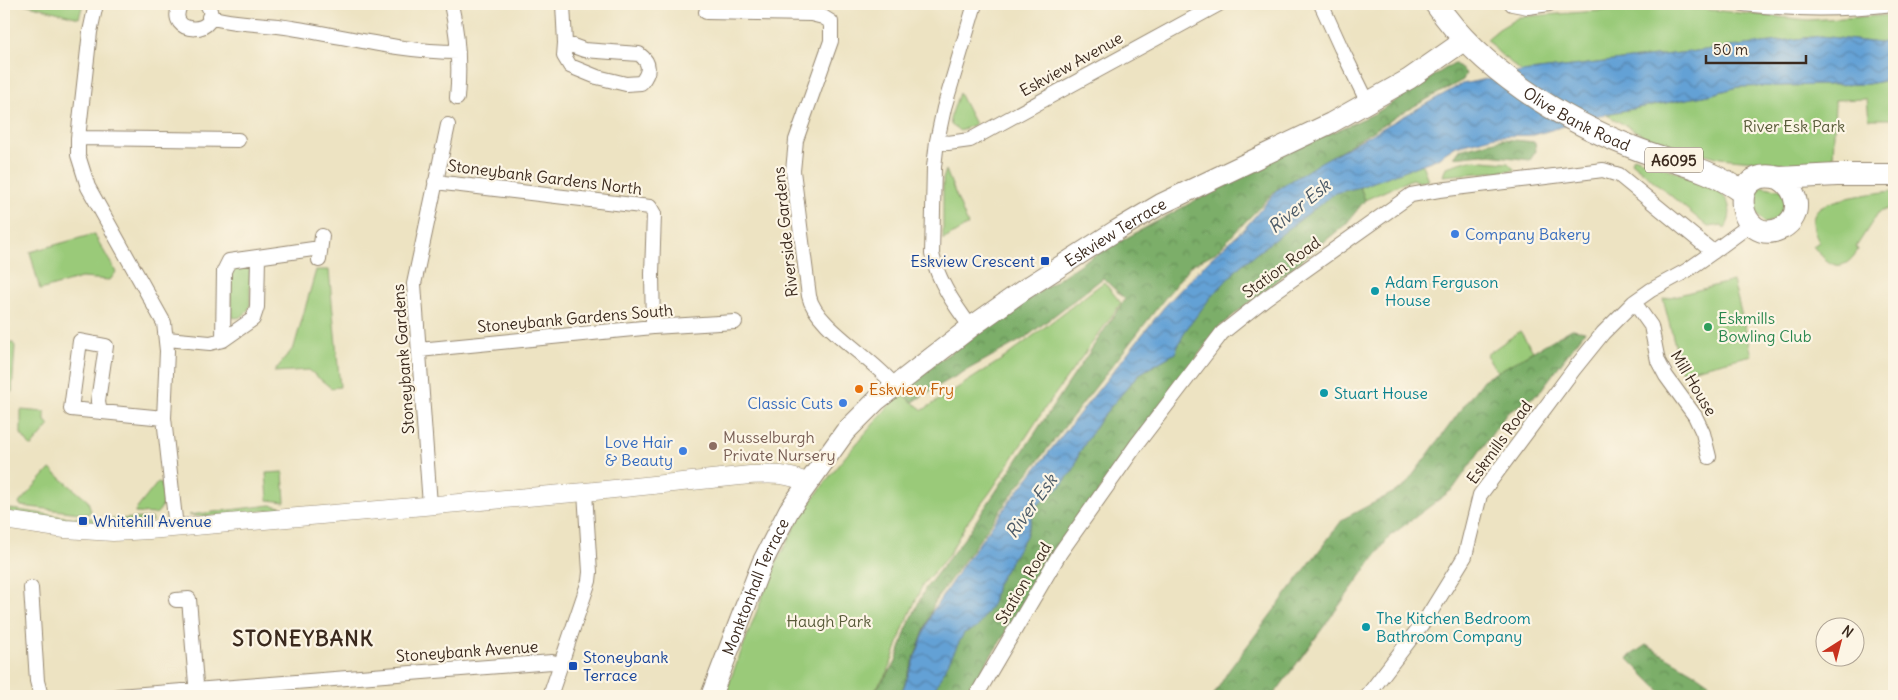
<svg xmlns="http://www.w3.org/2000/svg" width="1898" height="700" font-family="Delius,sans-serif">
<style>
.green{fill:#9aca79;stroke:#6a7a4c}
.forest{fill:url(#forest-crowns);stroke:#5b6c44}
.water{fill:url(#water-waves);stroke:#50667a}
.lines{fill:none;stroke-linecap:round;stroke-linejoin:round}
.minor-casing{stroke:#948670;stroke-width:16}
.tertiary-casing{stroke:#948670;stroke-width:19}
.secondary-casing{stroke:#948670;stroke-width:22}
.primary-casing{stroke:#948670;stroke-width:24}
.minor{stroke:#fff;stroke-width:14}
.tertiary{stroke:#fff;stroke-width:18}
.secondary{stroke:#fff;stroke-width:20}
.primary{stroke:#fff;stroke-width:22}
.shop-dot{fill:#3f7fe0;stroke:#fcf5e5;stroke-width:2}
.transit-dot{fill:#1a4fb4;stroke:#fcf5e5;stroke-width:2}
.culture-dot{fill:#0f9aa8;stroke:#fcf5e5;stroke-width:2}
.leisure-dot{fill:#2e9e5b;stroke:#fcf5e5;stroke-width:2}
.food-dot{fill:#e8710a;stroke:#fcf5e5;stroke-width:2}
.education-dot{fill:#8d6e63;stroke:#fcf5e5;stroke-width:2}
.labels{text-anchor:middle;dominant-baseline:central;stroke-width:4.5;stroke-linejoin:round;paint-order:stroke}
.shield{fill:#fcf5e5;stroke:#75675a;stroke-width:1}
.shield-label{font-size:15px;font-weight:bold;fill:#3b2a1e}
.street-label{font-size:16px;fill:#3b2a1e;stroke:#fcf5e5}
.park-label{font-size:16px;fill:#585a39;stroke:#fcf5e5}
.shop-label{font-size:16px;fill:#366cbe;stroke:#fcf5e5;text-anchor:end}
.transit-label{font-size:16px;fill:#164399;stroke:#fcf5e5;text-anchor:start}
.culture-label{font-size:16px;fill:#0d838f;stroke:#fcf5e5;text-anchor:start}
.leisure-label{font-size:16px;fill:#27864d;stroke:#fcf5e5;text-anchor:start}
.food-label{font-size:16px;fill:#c56008;stroke:#fcf5e5;text-anchor:start}
.education-label{font-size:16px;fill:#785e54;stroke:#fcf5e5;text-anchor:start}
.water-label{font-size:18px;font-style:italic;fill:#4b5a67;stroke:#fcf5e5}
.district-label{font-size:21px;font-weight:bold;letter-spacing:1px;fill:#3b2a1e;stroke:#fcf5e5}
</style>
<defs>
<pattern id="forest-crowns" width="20" height="18" patternUnits="userSpaceOnUse" patternTransform="scale(1.25)"><rect width="20" height="18" fill="#7bae69"/><path d="M2 6a3 3 0 1 1 6 0M12 15a3 3 0 1 1 6 0" fill="none" stroke="#668e56"/></pattern>
<pattern id="water-waves" width="16" height="10" patternUnits="userSpaceOnUse" patternTransform="scale(1.25)"><rect width="16" height="10" fill="#64a1d5"/><path d="M0 5q4-4 8 0t8 0" fill="none" stroke="#5483ac"/></pattern>
</defs>
<rect width="100%" height="100%" fill="#fcf5e5"/>
<filter id="ink" filterUnits="userSpaceOnUse"><feTurbulence type="fractalNoise" baseFrequency=".02" numOctaves="2"/><feDisplacementMap in="SourceGraphic" scale="10" xChannelSelector="R" yChannelSelector="G"/><feConvolveMatrix kernelMatrix="1 2 1 2 8 2 1 2 1" color-interpolation-filters="sRGB"/></filter>
<filter id="wash" filterUnits="userSpaceOnUse"><feTurbulence type="fractalNoise" baseFrequency=".0096" numOctaves="4" result="noise"/><feDisplacementMap in="SourceGraphic" scale="20" xChannelSelector="R" yChannelSelector="G"/><feGaussianBlur stdDeviation="1.12" result="paint"/><feColorMatrix in="noise" values="0 0 0 0 0 0 0 0 0 0 0 0 0 0 0 0 0 1.4 0 .05"/><feComposite in="paint" operator="in"/></filter>
<g filter="url(#wash)">
<rect width="100%" height="100%" fill="#ede3c2"/>
<path class="green" d="M25 4H83L79 18Z
M1650 7 1701 9 1808 20 1894 15V40L1880 43 1821 36 1522 72 1498 52 1487 39 1499 29 1519 17Z
M1894 79V119H1869L1867 99 1835 100 1833 164 1807 166 1720 158 1648 138 1605 114 1709 95 1738 87 1868 84Z
M959 93 975 124 960 131 951 125 950 119Z
M1633 157C1648 162 1662 167 1677 172 1702 182 1744 193 1725 229L1722 225 1708 227 1631 162Z
M1470 160 1508 163 1515 170 1443 176 1446 167Z
M1422 164 1428 180 1419 182 1412 179 1365 200 1360 187Z
M946 170 968 225 943 240V179Z
M1759 186 1783 190 1786 214 1765 224 1748 201Z
M1894 191V206L1878 213 1856 247 1858 250C1842 276 1828 265 1813 246L1819 242C1814 232 1809 218 1818 209 1827 199 1880 192 1894 191Z
M94 234 116 272 110 280 81 278 40 290 30 252Z
M233 263H248L250 267V306C247 314 240 320 232 317L231 313 230 269Z
M316 270H329L340 387 331 388 309 370 274 372 294 347Z
M1733 281 1752 355 1682 372 1663 299Z
M1104 282 1121 303 1045 408 991 491 966 524 948 556 923 584 903 629 888 672 870 696H724L772 572 801 515 839 464 900 393 923 410 1004 358Z
M1520 331 1533 351 1498 372 1486 355Z
M12 342 15 346 12 392 4 391V344Z
M21 410 45 412V421L50 425 31 447 21 434Z
M50 469 88 501 91 511 88 514 21 506 19 503Z
M283 472 285 502 268 500 266 473Z
M158 482 161 483C163 496 166 505 156 514L135 513V511Z
M271 505 281 507V509L201 517 189 515Z
M4 508 65 517 108 519 152 518V521L108 523 66 521 4 512Z"/>
<path class="forest" d="M1454 63 1466 73 1463 80 1409 109 1276 190 1216 252 1190 266 1016 489 935 601 900 696H871L895 664 906 630 925 589 966 536 1125 299 1103 278 1025 338 938 386 913 402 900 393 937 362 1086 260 1264 163 1376 113Z
M1503 139 1535 142 1536 151 1530 160 1482 154 1454 157 1459 150Z
M1360 187 1365 200 1346 224 1219 327 1112 472 986 663 967 696H931L964 632 993 603 997 584 1026 536 1035 507 1060 487 1074 469 1079 453 1101 418 1139 374 1175 353 1185 331 1210 298 1240 266 1335 193Z
M1572 329 1585 331 1538 394 1507 413 1453 489 1390 536 1273 696H1213L1229 670 1343 519 1404 487 1483 380Z
M1646 645 1696 674 1727 696H1665L1627 658Z"/>
<path class="water" d="M1821 36 1880 43 1894 40V79L1868 84 1738 87 1709 95 1605 114 1534 135 1496 136 1456 146 1436 159 1360 187 1335 193 1240 266 1210 298 1185 331 1175 353 1139 374 1101 418 1079 453 1074 469 1060 487 1035 507 1026 536 997 584 993 603 977 628 964 633 931 696H896L903 689 932 612 963 565 1010 501 1165 306 1208 261 1245 228 1277 190 1321 162 1462 84 1522 72Z"/>
</g>
<g filter="url(#ink)">
<g class="lines">
<g class="minor-casing">
<path id="minor" d="M96 4 90 32 78 138V155L88 187 164 323 167 351 164 418 176 528
M181 4C162 37 226 36 207 4
M451 4C458 35 460 66 457 98
M563 4 565 43
M1321 4 1341 48 1368 103
M1512 4 1528 7 1549 4
M1743 4C1798 10 1840 10 1894 4
M706 12 811 14 823 17 831 22V41L796 140 793 171 809 296C815 326 873 358 894 385
M209 17C237 25 265 23 292 28 348 37 402 52 458 52
M565 43 584 50 639 54C651 63 650 72 641 83L626 84 597 77 570 66 564 56Z
M78 138 238 140
M937 141 948 143 970 140 1219 4
M435 182 650 207 654 214 652 274 653 327
M319 260 322 236
M1634 302 1651 326 1658 361 1666 376 1695 416 1703 433 1709 457
M971 327C954 305 938 281 932 254L934 167 937 141 944 108 975 4
M167 339 210 343 223 340 224 271 229 261 320 248
M223 340 253 319 257 307 258 257
M419 350 653 327 735 322
M100 411 98 401 106 346 80 341 71 409 164 418
M430 505 414 284 448 125
M31 588 37 681 41 696
M176 600 189 599 197 696
M118 696 552 662 560 664
M550 696 589 581 590 572 585 492
M976 696 1060 553 1137 444 1222 333 1266 298 1411 195 1439 190 1603 170 1619 175 1713 252 1751 224
M1367 696 1428 616 1465 556 1480 495 1574 369 1603 333 1634 302 1651 290 1686 271 1713 252"/>
</g>
<g class="tertiary-casing">
<path id="tertiary" d="M4 520 65 529 113 532 149 530 585 492 750 475C774 474 786 473 808 483"/>
</g>
<g class="secondary-casing">
<g id="secondary">
<path id="s1" d="M711 696 762 563 789 510 845 432 877 400 971 327 1025 289 1117 230 1161 204 1331 123 1409 79 1465 40"/>
</g>
</g>
<g class="primary-casing">
<g id="primary">
<path id="s2" d="M1436 4C1480 69 1560 119 1632 147 1674 164 1705 165 1743 193"/>
<path d="M1779 178C1798 189 1804 216 1782 228 1738 250 1723 164 1779 178L1837 175H1894"/>
</g>
</g>
<use href="#minor" class="minor"/>
<use href="#tertiary" class="tertiary"/>
<use href="#secondary" class="secondary"/>
<use href="#primary" class="primary"/>
</g>
</g>
<g class="shop-dot">
<circle cx="1455" cy="234" r="5"/>
<circle cx="843" cy="403" r="5"/>
<circle cx="683" cy="451" r="5"/>
</g>
<g class="transit-dot">
<rect x="1040" y="256" width="10" height="10" rx="2.5"/>
<rect x="78" y="516" width="10" height="10" rx="2.5"/>
<rect x="568" y="661" width="10" height="10" rx="2.5"/>
</g>
<g class="culture-dot">
<circle cx="1375" cy="291" r="5"/>
<circle cx="1324" cy="393" r="5"/>
<circle cx="1366" cy="627" r="5"/>
</g>
<circle class="leisure-dot" cx="1708" cy="327" r="5"/>
<circle class="food-dot" cx="859" cy="389" r="5"/>
<circle class="education-dot" cx="713" cy="446" r="5"/>
<g class="labels">
<rect class="shield" x="1645" y="147.5" width="58" height="25" rx="4"/>
<g class="shield-label">
<text x="1674" y="160">A6095</text>
</g>
<g class="street-label">
<text transform="translate(1071 64) rotate(-29)">Eskview Avenue</text>
<text stroke="none"><textPath href="#s2" startOffset="184">Olive Bank Road</textPath></text>
<text transform="translate(545 177) rotate(7)">Stoneybank Gardens North</text>
<text transform="translate(785 232) rotate(-96)">Riverside Gardens</text>
<text stroke="none"><textPath href="#s1" startOffset="635">Eskview Terrace</textPath></text>
<text transform="translate(1281 267) rotate(-36)">Station Road</text>
<text transform="translate(575 318) rotate(-5)">Stoneybank Gardens South</text>
<text transform="translate(403 359) rotate(-94)">Stoneybank Gardens</text>
<text transform="translate(1694 383) rotate(59)">Mill House</text>
<text transform="translate(1499 442) rotate(-54)">Eskmills Road</text>
<text transform="translate(1023 583) rotate(-59)">Station Road</text>
<text stroke="none"><textPath href="#s1" startOffset="118">Monktonhall Terrace</textPath></text>
<text transform="translate(467 651) rotate(-4)">Stoneybank Avenue</text>
</g>
<g class="park-label">
<text x="1794" y="126">River Esk Park</text>
<text x="829" y="621">Haugh Park</text>
</g>
<g class="shop-label">
<text x="1465" y="234" text-anchor="start">Company Bakery</text>
<text x="833" y="403">Classic Cuts</text>
<text x="673" y="442">Love Hair<tspan x="673" dy="18">&amp; Beauty</tspan></text>
</g>
<g class="transit-label">
<text x="1035" y="261" text-anchor="end">Eskview Crescent</text>
<text x="93" y="521">Whitehill Avenue</text>
<text x="583" y="657">Stoneybank<tspan x="583" dy="18">Terrace</tspan></text>
</g>
<g class="culture-label">
<text x="1385" y="282">Adam Ferguson<tspan x="1385" dy="18">House</tspan></text>
<text x="1334" y="393">Stuart House</text>
<text x="1376" y="618">The Kitchen Bedroom<tspan x="1376" dy="18">Bathroom Company</tspan></text>
</g>
<g class="leisure-label">
<text x="1718" y="318">Eskmills<tspan x="1718" dy="18">Bowling Club</tspan></text>
</g>
<g class="food-label">
<text x="869" y="389">Eskview Fry</text>
</g>
<g class="education-label">
<text x="723" y="437">Musselburgh<tspan x="723" dy="18">Private Nursery</tspan></text>
</g>
<g class="water-label">
<text transform="translate(1299 206) rotate(-39)">River Esk</text>
<text transform="translate(1031 506) rotate(-54)">River Esk</text>
</g>
<g class="district-label">
<text x="303" y="638">STONEYBANK</text>
</g>
</g>
<rect width="1898" height="700" fill="none" stroke="#fcf5e5" stroke-width="20"/>
<g transform="translate(1840 642) rotate(36)"><circle r="24" fill="#fcf5e5" stroke="#afa495"/>
<path d="M0-4L9 19L0 12L-9 19Z" fill="#c8321e"/>
<text y="-8" font-size="14" font-weight="bold" text-anchor="middle" fill="#3b2a1e">N</text>
</g>
<path d="M1706 55v8h100v-8" fill="none" stroke="#3b2a1e" stroke-width="2.5"/>
<text x="1713" y="55" font-size="15" fill="#3b2a1e" stroke="#fcf5e5" stroke-width="4" paint-order="stroke">50 m</text>
</svg>
